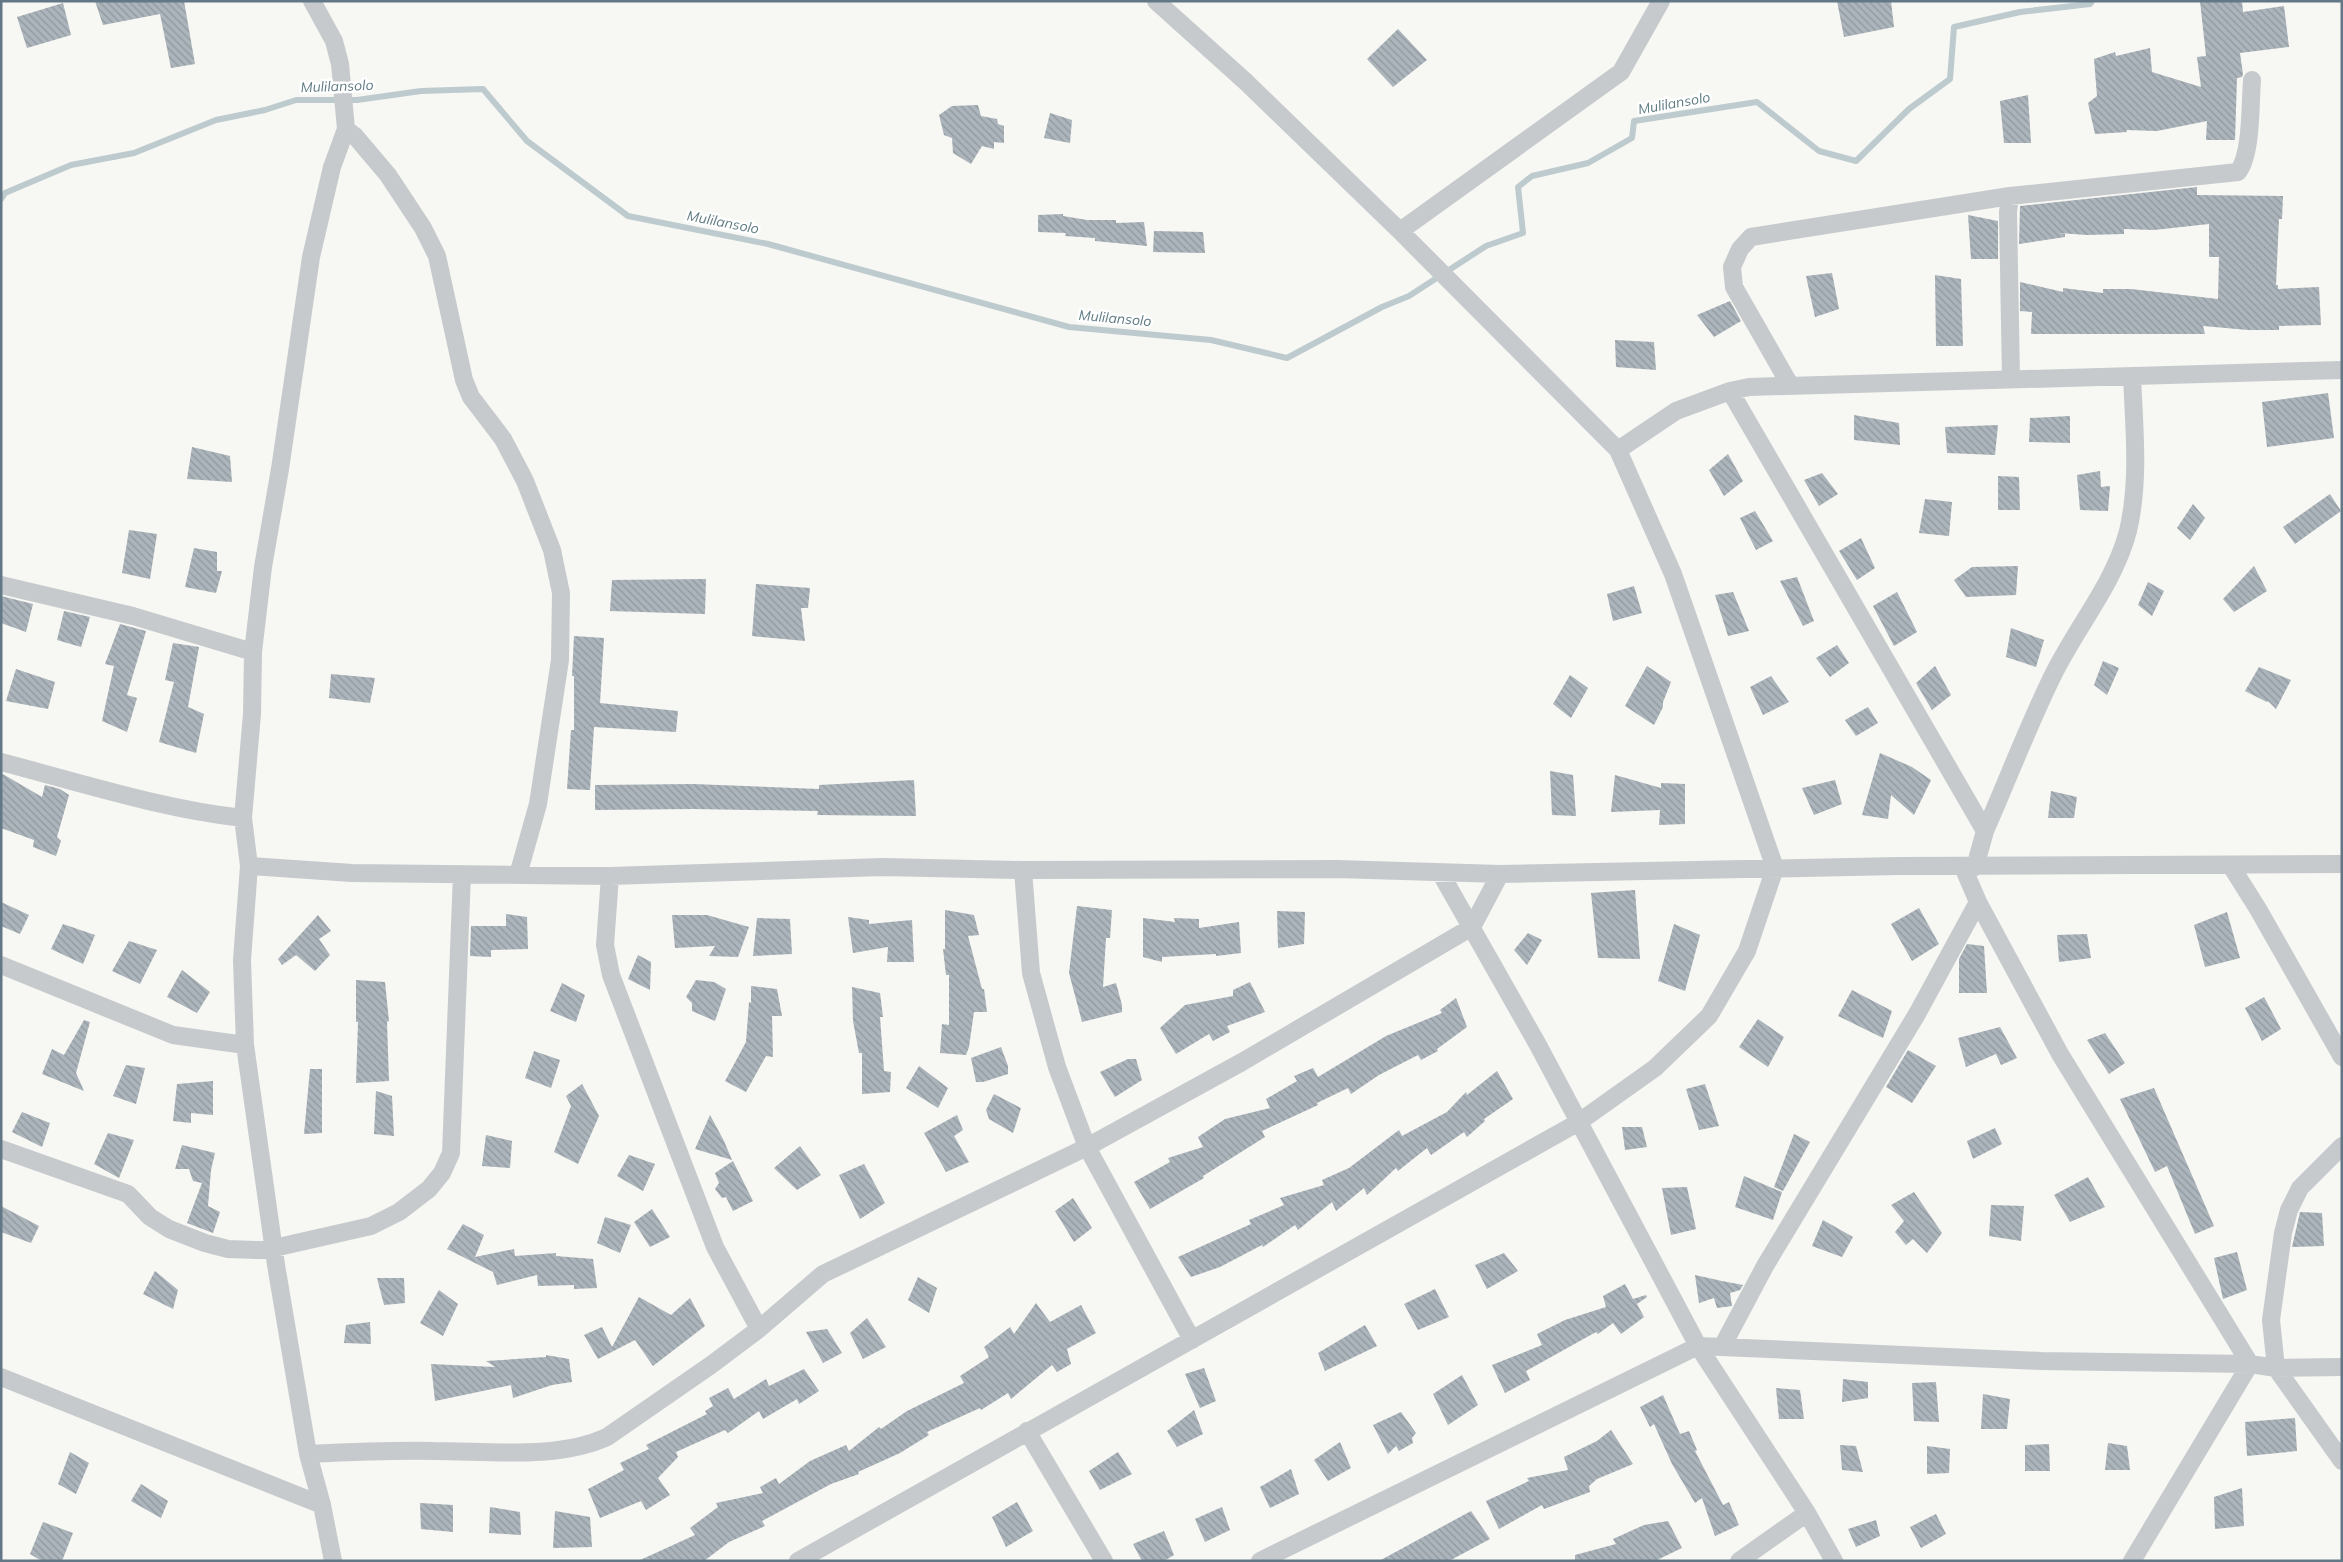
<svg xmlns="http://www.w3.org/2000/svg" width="2343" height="1562" font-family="Mulish,sans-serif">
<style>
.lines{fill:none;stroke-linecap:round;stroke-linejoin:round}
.stream{stroke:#bdcace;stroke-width:6}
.building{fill:url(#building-back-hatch)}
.street{stroke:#c6cacd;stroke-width:18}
.labels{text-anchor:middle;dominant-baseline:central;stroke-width:5;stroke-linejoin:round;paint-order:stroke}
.water-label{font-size:14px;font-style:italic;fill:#5f7b83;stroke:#fff}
</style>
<defs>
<pattern id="building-back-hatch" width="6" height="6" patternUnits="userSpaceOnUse" patternTransform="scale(1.25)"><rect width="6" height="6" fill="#acb5bb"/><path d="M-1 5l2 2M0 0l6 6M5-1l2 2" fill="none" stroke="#90989e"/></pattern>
</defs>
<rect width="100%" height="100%" fill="#f7f7f3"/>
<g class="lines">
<path class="stream" d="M1 199 5 193 71 165 134 153 216 120 265 110 296 100H357L421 91 483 89 527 141 628 216 768 244 1069 327 1211 340 1287 358 1382 307 1409 296 1486 246 1523 233 1518 187 1532 176 1588 163 1632 138 1634 121 1757 102 1819 151 1856 161 1909 109 1950 79 1954 27 2020 12 2090 4 2092 1"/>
</g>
<path class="building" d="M95 1H184L195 64 171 68 160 14 103 25Z
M1837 1H1891L1894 27 1844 37Z
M2200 1H2242L2243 12 2284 6 2289 47 2240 53 2243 74 2242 77 2237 78 2235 140H2206L2207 121 2157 131 2126 130 2127 132 2095 134 2088 103 2097 96 2094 59 2115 52 2116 56 2150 48 2152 72 2201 87 2197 57 2206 56Z
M63 3 71 35 27 48 17 17Z
M1398 29 1427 60 1393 87 1367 59Z
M2028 95 2031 143H2004L2000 101Z
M978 105 981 116 997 119 998 124 1004 126V143L994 142V149L982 146 971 164 953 153 952 138 944 135 939 115 952 106Z
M1050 113 1072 120 1070 143 1044 138Z
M2197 187V195L2283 196 2282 219H2279L2276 285H2278V289L2319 287 2321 325 2279 326V330H2248L2203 326 2205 334H2031L2032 312 2020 311V282L2063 292V288L2103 293V289H2131L2218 299 2219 257H2209V224L2154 230 2124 229V234L2087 235 2058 233 2065 234V237L2019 244 2020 206Z
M1063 214V216L1087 220H1116V223L1144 222 1147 246 1095 241V238L1065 236 1066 233 1038 232V215Z
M1968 215 1998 221V259H1971Z
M1154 231 1203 232 1205 253 1153 252Z
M1832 273 1839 309 1815 317 1806 276Z
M1935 275 1961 279 1963 346H1936Z
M1730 301 1741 321 1714 337 1697 315Z
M1615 340 1654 342 1656 370 1616 367Z
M2328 393 2334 438 2267 447 2262 402Z
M1854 415 1899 423 1900 445 1854 440Z
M2070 416V443L2029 442 2030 418Z
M1998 425 1995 455 1947 453 1945 427Z
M192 447 230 456 232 482 187 479Z
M1728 454 1743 481 1724 496 1709 470Z
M2100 471 2101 487 2110 486 2108 511 2080 510 2077 475Z
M1822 473 1838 494 1819 506 1804 480Z
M1998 476 2019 477 2020 510H1998Z
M2330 494 2341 511 2295 544 2283 527Z
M1925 499 1952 502 1949 536 1919 533Z
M2193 504 2205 518 2190 540 2177 528Z
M1755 511 1773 541 1756 550 1740 518Z
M129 530 157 534 150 579 122 573Z
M1861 538 1875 568 1857 580 1839 551Z
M194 548 217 552V571H222L216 593 185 587Z
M2018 566 2016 595 1966 597 1954 580 1972 567Z
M2254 566 2267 591 2234 612 2223 599Z
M1797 577 1814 621 1803 626 1780 581Z
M706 579 705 614 610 611 612 580Z
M2148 582 2164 591 2152 616 2138 605Z
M756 584 810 588 808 608H801L805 641 752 636Z
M1634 586 1642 613 1613 621 1607 594Z
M1733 592 1749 631 1728 636 1715 595Z
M1897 592 1917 632 1894 646 1873 606Z
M1 596 33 604 26 632 1 623Z
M64 611 90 617 81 647 57 640Z
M120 624 146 631 127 695 137 698 127 732 102 721 114 666 105 664Z
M2011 628 2044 640 2036 667 2006 657Z
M574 636 604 638 600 703 678 711 676 732 594 727 590 790 567 789 571 730H574V676H572Z
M173 643 199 647 188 707 204 714 196 753 159 742 174 682 165 680Z
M1837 645 1849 663 1830 677 1816 658Z
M2103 661 2119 668 2107 695 2094 685Z
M1647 666 1671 682 1663 702V707L1654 725 1625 706Z
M1935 666 1951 695 1932 710 1916 683Z
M2259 667 2291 680 2276 709 2268 701 2267 702 2245 691Z
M16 669 55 682 48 709 6 701Z
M331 674 375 678 370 703 329 698Z
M1570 675 1588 688 1571 718 1553 704Z
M1771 676 1789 702 1763 715 1750 687Z
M1868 707 1878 723 1856 736 1845 720Z
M1880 753 1912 767 1931 780 1914 815 1891 795 1888 819 1862 815Z
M1550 771 1573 775 1576 816 1552 815Z
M1 773 42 797 45 785 60 789 69 795 57 837 61 841 56 856 33 847 34 840 1 828Z
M1615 775 1661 788V783L1685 784V824L1659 825 1660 810 1611 812Z
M914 780 916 816 817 815 818 811 693 809 595 810V785L693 784 819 789V785Z
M1835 780 1842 804 1814 815 1802 788Z
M2051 791 2077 797 2074 818H2048Z
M1635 890 1640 959 1598 958 1591 893Z
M1 902 29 915 20 934 1 926Z
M1077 906 1112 910 1110 938H1106L1103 987 1116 983 1122 1005V1012L1082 1022 1069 973Z
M1919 908 1939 944 1912 961 1891 924Z
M945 910 974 915 979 935 968 936 982 989H984L987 1012H974L969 1047 966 1055 940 1053 942 1024 949 1025V975H946L943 949H945Z
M1277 911 1305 912 1304 944 1278 948Z
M2227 912 2240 958 2205 967 2194 925Z
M506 914 527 917 528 949 491 950V957L470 956 471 926H506Z
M318 915 331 931 319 939 330 955 315 971 296 955 282 965 278 959Z
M672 915H707L749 927 738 957 709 956 715 946 675 948Z
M848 917 869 920V924L912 920 914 962H887L888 947 853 953Z
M757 918 790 919 792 954 753 956Z
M1143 918 1175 922 1174 918 1199 919V928L1239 922 1241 953 1216 956V954L1162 957V962L1143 957Z
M63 924 95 935 83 964 51 949Z
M1674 924 1700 935 1685 991 1658 981Z
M1528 933 1542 940 1527 965 1514 950Z
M2087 934 2091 958 2059 962 2057 935Z
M129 941 157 950 140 984 112 971Z
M1967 944 1984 946 1987 993H1959V959Z
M638 955 651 962 650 990 628 979Z
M182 970 210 992 197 1013 167 997Z
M356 980 385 982 389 1021 387 1022 389 1081 356 1083 358 1022H356Z
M696 980 714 982 726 989 715 1021 692 1011V1003L686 997Z
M1250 982 1265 1012 1227 1026 1230 1032 1213 1041 1209 1034 1176 1054 1160 1028 1185 1005 1233 996V990Z
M562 983 585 995 576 1022 550 1011Z
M751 986 777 989 782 1016H772L773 1057 766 1056 746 1092 725 1081 746 1042 749 1002 751 1003Z
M852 987 880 993 883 1017H880L884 1071 891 1072 890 1092 862 1094V1053H859L853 1021Z
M1852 990 1892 1011 1883 1038 1838 1016Z
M2264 997 2281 1029 2262 1041 2245 1008Z
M1456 998 1467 1027 1437 1049 1438 1051 1421 1060 1418 1055 1379 1075 1351 1094 1348 1088 1317 1103 1318 1105 1262 1131 1265 1137 1203 1176 1204 1178 1150 1209 1134 1182 1170 1162 1168 1158 1203 1147 1198 1137 1225 1119 1270 1108 1266 1099 1297 1081 1294 1076 1313 1068 1318 1077 1386 1036 1442 1013 1440 1010Z
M1758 1019 1784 1037 1768 1067 1739 1047Z
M84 1020 90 1022 76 1073 84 1091 42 1074 52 1049 64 1055Z
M2000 1027 2017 1058 2001 1065 1996 1054 1966 1067 1958 1038Z
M2105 1033 2125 1063 2109 1074 2087 1040Z
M1001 1047 1008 1066V1074L983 1082H976L971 1058Z
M1908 1050 1936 1066 1912 1103 1886 1087Z
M534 1051 560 1060 551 1088 525 1078Z
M1128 1059H1136L1142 1080 1115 1097 1100 1072Z
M126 1065 145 1068 136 1104 113 1096Z
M919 1066 948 1088 938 1108 906 1088Z
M310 1069H322V1133L304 1134Z
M1497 1071 1513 1099 1484 1119 1485 1121 1467 1137 1464 1132 1431 1155 1427 1148 1398 1171 1396 1168 1367 1195 1364 1188 1336 1211 1332 1202 1298 1230 1295 1225 1263 1247 1262 1245 1220 1267 1191 1277 1178 1257 1251 1224 1249 1220 1284 1205 1280 1198 1324 1185 1322 1180 1349 1168 1399 1130 1402 1136 1447 1112 1466 1092 1467 1095Z
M213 1081V1115L191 1113V1123L173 1121 177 1084Z
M582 1084 599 1116 578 1164 554 1152 571 1106 566 1096Z
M1705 1084 1719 1126 1699 1130 1686 1089Z
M2154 1088 2214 1226 2195 1234 2167 1166 2155 1172 2120 1099Z
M376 1091 392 1096 394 1136 374 1134Z
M994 1094 1021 1108 1013 1133 989 1119 986 1110Z
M22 1112 50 1123 42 1147 12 1132Z
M710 1115 724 1141 732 1160 695 1149Z
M957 1115 963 1130 954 1136 969 1162 946 1172 924 1133Z
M1622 1127H1642L1647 1147 1625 1150Z
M1995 1128 2002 1144 1973 1159 1967 1141Z
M108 1133 134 1140 119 1178 94 1164Z
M1794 1134 1810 1142 1783 1191 1774 1187Z
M486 1135 512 1141 510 1168 482 1166Z
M182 1145 215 1153 211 1170 208 1206 220 1212 213 1233 187 1223 202 1183 193 1181 189 1169H175Z
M800 1146 821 1175 797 1190 774 1168Z
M629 1155 655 1164 643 1191 617 1176Z
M733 1161 753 1201 733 1211 726 1197 722 1198 715 1189 719 1183 715 1173Z
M864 1164 885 1203 860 1219 839 1175Z
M1744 1176 1782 1192 1773 1220 1735 1207Z
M2088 1177 2105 1207 2070 1222 2054 1195Z
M1687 1187 1696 1229 1671 1235 1662 1188Z
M1914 1192 1942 1233 1927 1253 1913 1239 1906 1245 1895 1232 1904 1221 1891 1205Z
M1073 1198 1092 1228 1074 1242 1055 1211Z
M1991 1205 2024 1206 2021 1241 1989 1236Z
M1 1206 39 1226 31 1243 1 1232Z
M652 1209 670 1237 650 1247 634 1222Z
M2300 1212 2322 1213 2324 1246 2292 1247Z
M605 1217 631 1225 620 1253 597 1243Z
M1823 1220 1853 1237 1842 1257 1812 1246Z
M463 1224 484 1235 475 1257 514 1249 515 1256 556 1253V1256L593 1259 597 1288 574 1289V1285L538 1286 537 1275 497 1285 493 1272 447 1249Z
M2237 1252 2247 1290 2223 1299 2214 1258Z
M1504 1253 1518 1271 1487 1289 1475 1265Z
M155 1271 178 1290 173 1309 143 1294Z
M1695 1275 1722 1281 1743 1285 1740 1290 1730 1293 1732 1306 1717 1308 1714 1298 1699 1303Z
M918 1277 937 1288 929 1313 908 1300Z
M377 1278H404L405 1303 384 1305Z
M1625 1284 1633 1299 1646 1295 1647 1297 1637 1304 1644 1317 1621 1334 1613 1323 1598 1334 1596 1332 1526 1371 1530 1380 1505 1393 1492 1365 1542 1345 1537 1334 1565 1320 1606 1307 1603 1296Z
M1435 1289 1449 1317 1418 1330 1404 1304Z
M439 1290 458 1304 443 1336 420 1323Z
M639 1297 671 1315 690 1298 705 1326 653 1366 635 1340 598 1359 584 1335 602 1327 612 1347Z
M1036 1303 1050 1322 1081 1305 1096 1333 1067 1349 1071 1364 1057 1372 1052 1365 1011 1399 1008 1393 981 1410 980 1408 927 1432 929 1435 900 1453 858 1472 859 1474 831 1484 762 1521 765 1526 729 1542 704 1561H638L695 1535 690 1528 718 1507 716 1503 763 1493 760 1487 776 1478 779 1484 810 1461 846 1445 849 1451 879 1427 881 1429 907 1411 964 1383 960 1376 989 1357 984 1347 1010 1327 1014 1334Z
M867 1318 886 1347 863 1359 850 1333Z
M370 1322 371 1344 344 1343 346 1325Z
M1365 1325 1377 1346 1325 1371 1318 1353Z
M827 1329 842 1353 823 1363 806 1332Z
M546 1355 569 1359 572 1382 552 1385 513 1398 511 1385 435 1401 431 1364 495 1367 486 1361 546 1357Z
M1204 1368 1216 1401 1200 1408 1185 1374Z
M804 1369 819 1391 799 1404 797 1399 763 1419 759 1411 728 1433 725 1430 676 1452 678 1457 658 1478 670 1495 646 1510 641 1501 600 1518 588 1489 624 1470 620 1463 649 1449 646 1445 707 1414 705 1411 713 1406 709 1398 728 1388 734 1399 766 1379 769 1386Z
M1462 1375 1478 1405 1448 1425 1433 1394Z
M1843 1379 1868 1382V1398L1842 1402Z
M1936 1382 1939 1422 1914 1421 1912 1383Z
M1776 1388 1800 1390 1804 1419H1779Z
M1983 1394 2010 1399 2007 1429H1981Z
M1663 1395 1680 1434 1689 1431 1697 1450 1695 1451 1723 1505 1729 1502 1739 1525 1715 1536 1702 1498 1695 1503 1672 1464 1654 1424 1650 1427 1640 1407Z
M1194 1410 1203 1434 1177 1447 1167 1431Z
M1401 1412 1416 1433 1412 1438 1413 1443 1399 1451 1396 1446 1388 1454 1373 1425Z
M2295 1418 2297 1451 2247 1456 2245 1422Z
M1611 1430 1633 1464 1597 1479 1589 1486 1590 1492 1544 1509 1542 1505 1499 1529 1486 1501 1529 1481 1527 1478 1568 1470 1564 1457 1597 1441Z
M1340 1442 1351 1468 1328 1481 1314 1460Z
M2108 1443 2127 1446 2130 1470H2105Z
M2049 1444 2050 1471H2025V1445Z
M1840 1445 1856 1446 1863 1472 1842 1470Z
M1927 1446 1950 1449 1949 1473 1927 1474Z
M70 1452 89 1463 76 1494 58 1484Z
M1118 1452 1132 1474 1100 1490 1089 1471Z
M1291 1469 1299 1494 1270 1508 1260 1487Z
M141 1484 168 1501 161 1518 131 1501Z
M2242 1488 2244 1526 2215 1529 2214 1497Z
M1017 1502 1033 1531 1006 1547 992 1517Z
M420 1503 453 1505V1532L421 1529Z
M490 1507 520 1512 521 1535 489 1533Z
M1222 1507 1230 1530 1205 1542 1195 1519Z
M555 1511 590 1517 592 1547 553 1548Z
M1471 1511 1490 1539 1477 1546 1449 1561H1379Z
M1936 1514 1946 1534 1921 1548 1910 1527Z
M1876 1520 1880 1536 1856 1547 1848 1529Z
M1668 1521 1682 1548 1655 1561H1575V1555L1616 1544 1613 1539 1644 1525Z
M43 1522 73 1533 62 1561H42L30 1554Z
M1164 1531 1174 1555 1164 1561H1142L1133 1544Z"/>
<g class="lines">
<path class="street" d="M312 1 334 41 340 64 346 129 332 167 311 257 280 469 263 567 253 652 252 714 243 818 249 866 242 960 245 1045 276 1265 308 1454 322 1505 333 1561
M346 129 355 136 388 175 423 228 437 256 464 380 471 397 503 439 525 481 552 550 561 593 560 660 538 804 518 875
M2010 196 2008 212 2011 379
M1400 231 1621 72 1661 1
M1790 385 1734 287 1732 267 1740 249 1751 237 2010 196 2238 172C2252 153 2250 105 2252 80
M1730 391 1985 831 1975 867
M1618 450 1676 411 1730 391 1749 387 2342 370
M1 585 133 616 253 652
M1 762C81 783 162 809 243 818
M1985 831C2008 779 2028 726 2053 675 2077 626 2114 584 2128 531 2140 480 2134 427 2132 376
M249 866 352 873 610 876 882 867 1023 870 1337 869 1500 874 1898 866 2342 864
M2231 866 2258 909 2342 1057
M1963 867 1978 902 2060 1054 2250 1364 2132 1561
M1023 870 1031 973 1057 1067 1087 1147 1192 1340
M1441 874 1538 1045 1698 1346 1807 1513 1834 1561
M610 876 605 945 611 975 715 1247 759 1329
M1 965 173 1035 245 1045
M2342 1146 2300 1188 2289 1210 2283 1233 2271 1320 2276 1368 2342 1461
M1 1149 128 1194 150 1217 169 1229 205 1243 228 1249 257 1250 274 1248 371 1226 399 1212 429 1189 442 1173 451 1153 462 874
M1722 1347 1765 1266 1917 1014 1978 902
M1 1377 322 1505
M1027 1431 1104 1561
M308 1454C350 1452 392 1450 434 1451 488 1451 557 1460 607 1437L711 1365 759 1329 823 1274 1087 1147 1242 1062 1472 927 1500 874
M798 1561 1579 1122 1655 1068 1709 1016 1747 951 1775 868 1673 574 1618 450 1400 231 1246 82 1156 1
M1260 1561 1698 1346 2041 1361 2250 1364 2276 1368 2342 1367
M1739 1561 1807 1513"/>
</g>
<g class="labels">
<g class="water-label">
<text transform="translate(337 86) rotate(-2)">Mulilansolo</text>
<text transform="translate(1674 103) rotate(-10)">Mulilansolo</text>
<text transform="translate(723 222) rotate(11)">Mulilansolo</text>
<text transform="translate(1115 318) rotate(5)">Mulilansolo</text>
</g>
</g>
<rect width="2343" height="1562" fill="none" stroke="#637887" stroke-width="5"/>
</svg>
